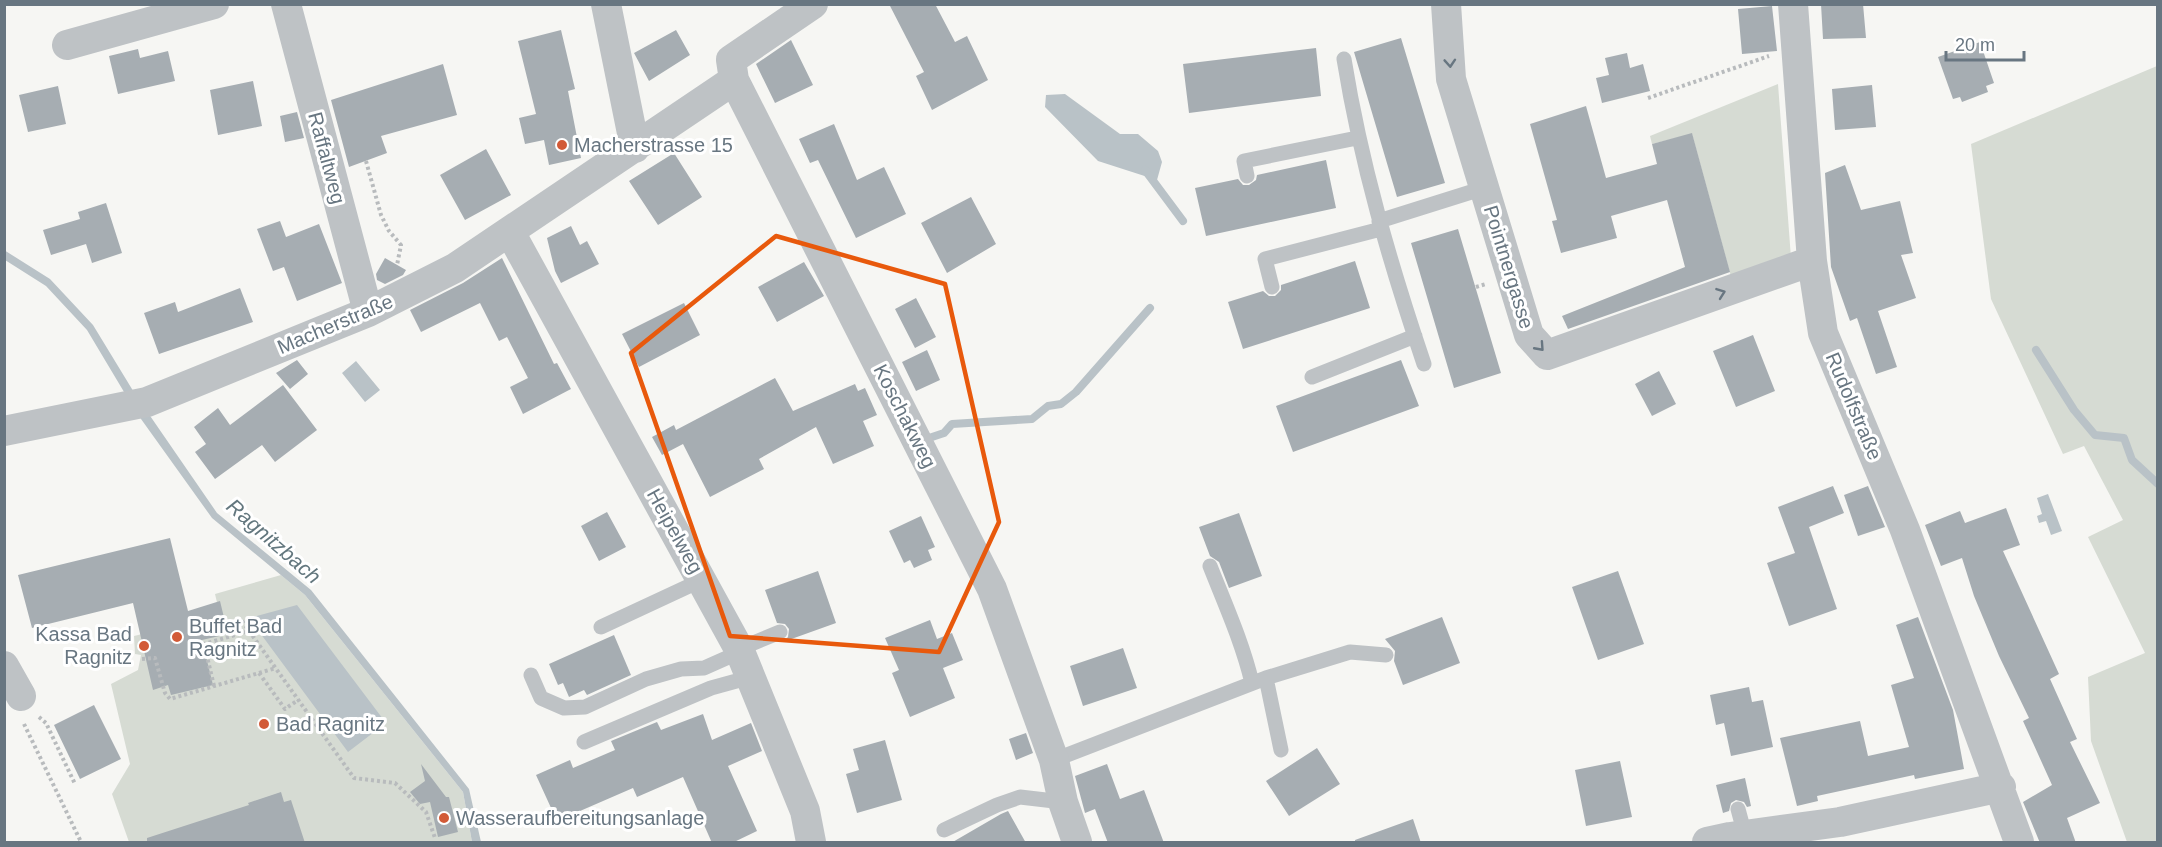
<svg xmlns="http://www.w3.org/2000/svg" width="2162" height="847" font-family="Helvetica,sans-serif">
<style>
.green{fill:#d6dbd3}
.water{fill:#b9c2c7}
.lines{fill:none;stroke-linecap:round;stroke-linejoin:round}
.stream{stroke:#b9c2c7;stroke-width:8}
.building{fill:#a6adb2}
.path{stroke:#b8bbbd;stroke-width:4;stroke-dasharray:3 3;stroke-linecap:butt}
.lane{stroke:#bec2c5;stroke-width:15}
.street{stroke:#bec2c5;stroke-width:30}
.oneway{stroke:#687681}
.marked{fill:none;stroke:#e8590c;stroke-width:4.5;stroke-linejoin:round}
.poi-dot{fill:#d25a37;stroke:#fff;stroke-width:2}
.labels{text-anchor:middle;dominant-baseline:central;stroke-width:6;stroke-linejoin:round;paint-order:stroke}
.poi-label{font-size:20px;fill:#687681;stroke:#fff;text-anchor:start}
.street-label{font-size:20px;fill:#687681;stroke:#fff}
.water-label{font-size:21px;font-style:italic;fill:#63777e;stroke:#fff}
</style>
<rect width="100%" height="100%" fill="#f6f6f3"/>
<path class="green" d="M2157 66 2158 842H2127L2091 741 2088 677 2145 653 2088 537 2123 520 2084 446 2063 454 1991 299 1971 144Z
M1778 84 1791 258 1733 284 1692 134 1652 144 1650 136Z
M281 575 305 595 463 792 472 842H129L112 794 130 764 111 684 138 670 141 655 135 654 134 636 220 615 215 594Z"/>
<path class="water" d="M1065 94 1120 134H1138L1158 151 1162 162 1157 180 1098 161 1045 107 1046 95Z
M4 250 50 279 93 325 135 394 217 513 311 590 469 789 481 842H472L463 792 305 595 212 518 136 412 87 330 46 286 5 260Z
M356 361 380 390 365 402 342 373Z
M2048 494 2062 531 2051 535 2046 521 2039 523 2037 516 2042 514 2037 498Z
M297 605 386 723 348 752 249 618Z"/>
<g class="lines">
<path class="stream" d="M1145 170 1183 221
M2036 350 2074 410 2095 435 2124 438 2132 460 2158 484
M929 438 944 433 952 424 1032 419 1048 406 1061 404 1076 392 1150 308"/>
</g>
<path class="building" d="M889 4H935L955 42 967 36 988 80 932 110 916 76 924 72Z
M1821 4H1863L1866 38 1823 39Z
M1772 6 1777 51 1742 54 1738 9Z
M561 30 575 89 568 91 581 158 549 165 544 140 525 144 519 118 536 114 518 41Z
M676 30 690 55 649 81 634 53Z
M1401 38 1445 183 1397 197 1354 52Z
M791 40 813 85 775 103 756 64Z
M1980 42 1994 83 1986 86 1988 92 1962 102 1960 97 1953 99 1938 57Z
M1316 48 1321 96 1189 113 1183 64Z
M138 49 140 58 168 51 175 81 118 94 109 56Z
M1627 53 1630 68 1643 64 1650 91 1602 103 1596 78 1609 75 1605 58Z
M443 64 457 115 381 136 387 153 349 167 331 100Z
M253 81 262 126 218 135 210 90Z
M1872 85 1876 127 1835 130 1832 89Z
M58 86 66 124 28 132 19 95Z
M1586 106 1606 178 1657 164 1652 144 1692 133 1730 272 1568 329 1562 316 1685 267 1667 200 1611 216 1617 238 1561 253 1552 221 1557 220 1530 124Z
M297 112 304 138 285 142 280 116Z
M834 124 857 180 884 167 906 214 856 238 818 160 810 163 799 139Z
M486 149 511 195 465 220 440 175Z
M674 153 702 197 658 225 629 181Z
M1326 160 1336 208 1206 236 1195 188 1238 179 1243 185H1249L1256 180 1257 175Z
M1845 165 1861 210 1900 201 1913 253 1901 255 1916 298 1878 311 1897 367 1876 374 1857 318 1850 321 1831 267 1825 173Z
M971 197 996 244 947 273 921 223Z
M106 203 122 253 92 263 86 244 51 255 43 230 80 219 78 212Z
M280 221 286 237 319 224 342 283 297 301 284 267 273 271 257 229Z
M571 226 580 245 587 241 599 264 561 283 555 271 547 238Z
M1458 229 1501 373 1454 388 1411 243Z
M385 258 406 270 403 275 385 284 377 280 376 274Z
M502 258 554 364 557 363 571 389 523 414 510 387 528 378 507 337 499 341 480 303 421 332 410 310 463 283Z
M1355 261 1370 308 1243 349 1228 302 1263 291 1269 296H1275L1281 290V285Z
M804 262 824 296 777 322 758 287Z
M240 288 253 322 159 354 144 313 175 302 178 312Z
M916 298 936 337 915 348 895 309Z
M684 303 700 335 639 367 622 334Z
M1753 335 1775 391 1736 407 1713 351Z
M927 350 940 380 916 391 902 362Z
M297 360 308 374 290 389 276 373Z
M1401 360 1419 406 1293 452 1276 406Z
M1659 371 1676 404 1652 416 1635 384Z
M775 378 793 411 855 384 858 391 865 388 877 415 863 421 874 446 833 464 816 427 759 459 764 469 710 497 683 444 662 455 652 437 674 425 676 430Z
M283 385 317 430 275 462 262 445 215 479 195 452 206 444 194 427 218 408 230 425Z
M1833 486 1844 513 1809 527 1837 609 1789 626 1767 563 1795 553 1778 507Z
M1868 486 1885 527 1858 536 1844 495Z
M2006 508 2020 545 2003 551 2059 674 2050 679 2077 739 2070 742 2100 803 2067 818 2076 843H2040L2023 802 2052 785 2023 721 2029 718 1999 656 1974 596 1962 558 1941 566 1925 525 1960 511 1965 523Z
M607 512 626 547 599 561 581 526Z
M1239 513 1262 576 1229 588 1219 562 1210 556 1199 527Z
M921 516 935 547 928 550 932 560 914 568 910 560 904 563 889 531Z
M170 538 188 611 220 601 228 634 202 640 213 685 171 695 168 685 153 690 133 603 32 628 18 575Z
M818 571 836 623 783 642 788 637 789 629 785 624 777 623 765 590Z
M1618 571 1644 644 1598 660 1572 587Z
M1442 617 1460 663 1403 685 1394 661 1395 651 1385 639Z
M1918 617 1953 710 1964 769 1915 779 1914 775 1817 796 1818 801 1797 806 1780 738 1860 721 1868 756 1909 747 1891 685 1914 678 1896 625Z
M930 620 937 639 952 633 963 660 943 668 955 698 910 717 892 673 899 670 885 638Z
M614 635 631 675 587 695 584 690 569 697 563 683 558 685 549 664Z
M1123 648 1137 688 1083 706 1070 666Z
M1749 687 1752 702 1763 700 1773 747 1731 756 1724 723 1716 725 1710 695Z
M94 705 121 759 80 779 54 725Z
M703 714 712 740 751 723 762 751 728 766 757 831 732 843H712L683 777 637 797 633 788 557 821 536 775 570 760 573 768 615 750 611 741 657 722 661 730Z
M1026 733 1033 753 1016 760 1009 739Z
M885 740 902 800 857 813 846 774 859 770 853 749Z
M1317 748 1340 784 1289 816 1266 781Z
M1620 761 1632 817 1586 826 1575 770Z
M421 764 446 797H449L458 832 438 837 430 802 420 804 410 792 425 781Z
M1107 764 1120 799 1144 790 1164 843H1108L1095 809 1085 813 1075 776Z
M1745 778 1751 806 1747 807 1744 802 1736 800 1731 803 1729 811 1723 813 1716 785Z
M281 792 284 802 291 800 305 843H147V838L249 805 248 803Z
M1008 811 1026 843H951L1001 814Z
M1413 819 1421 843H1355V840Z"/>
<g class="lines">
<path class="path" d="M1648 98 1769 56
M366 161 381 215 389 231 401 245 397 265
M1476 287 1486 284
M242 621 354 778 395 783 426 812 435 838
M142 659 155 658 165 693 170 699 276 668
M259 673 285 709 298 700
M214 686 204 644 249 631
M39 717 46 723 75 784
M24 724 81 842"/>
<path class="lane" d="M1344 59C1361 164 1390 263 1424 364
M1247 176 1244 161 1357 138
M1379 221 1484 188
M1272 287 1265 259 1381 229
M1312 377 1415 336
M1210 566C1225 604 1243 644 1252 683
M601 627 702 580
M739 649 780 632
M531 675 541 698 564 708 585 707 646 679 681 669 704 668 740 652
M1266 678 1281 750
M584 742 711 688 751 677
M1054 760 1266 678 1350 652 1386 655
M1738 809 1745 835
M944 830 997 805 1020 797 1063 802"/>
<path class="street" d="M286 4 368 312
M606 4 635 148
M1446 4 1451 79 1529 335 1547 355 1812 261
M1793 4 1812 261 1823 333 1905 530 2019 842
M67 45 214 4
M734 80 992 589 1054 760 1063 802 1077 842
M510 232 739 649 805 811 811 842
M4 431 147 402 368 312 455 268 734 80 731 60 813 4
M4 666 21 696
M1707 842 1730 837 1840 822 2001 787"/>
</g>
<defs><path id="oneway-chevron" d="M-2-3.5L2.5 0L-2 3.5" fill="none" stroke-width="1.6" stroke-linecap="round" stroke-linejoin="round" transform="scale(1.5)"/></defs>
<g class="oneway">
<use href="#oneway-chevron" transform="translate(1450 63) rotate(86)"/>
<use href="#oneway-chevron" transform="translate(1721 293) rotate(-20)"/>
<use href="#oneway-chevron" transform="translate(1540 347) rotate(48)"/>
</g>
<path class="marked" d="M776 236 945 284 999 522 939 652 730 636 631 353Z"/>
<g class="poi-dot">
<circle cx="562" cy="145" r="6"/>
<circle cx="177" cy="637" r="6"/>
<circle cx="144" cy="646" r="6"/>
<circle cx="264" cy="724" r="6"/>
<circle cx="444" cy="818" r="6"/>
</g>
<g class="labels">
<g class="poi-label">
<text x="574" y="145">Macherstrasse 15</text>
<text x="189" y="626">Buffet Bad<tspan x="189" dy="23">Ragnitz</tspan></text>
<text x="132" y="634" text-anchor="end">Kassa Bad<tspan x="132" dy="23">Ragnitz</tspan></text>
<text x="276" y="724">Bad Ragnitz</text>
<text x="456" y="818">Wasseraufbereitungsanlage</text>
</g>
<g class="street-label">
<text transform="translate(327 158) rotate(75)">Raffaltweg</text>
<text transform="translate(1509 267) rotate(73)">Pointnergasse</text>
<text transform="translate(335 324) rotate(-23)">Macherstraße</text>
<text transform="translate(1854 406) rotate(67)">Rudolfstraße</text>
<text transform="translate(905 416) rotate(63)">Koschakweg</text>
<text transform="translate(675 531) rotate(61)">Heipelweg</text>
</g>
<g class="water-label">
<text transform="translate(274 541) rotate(41)">Ragnitzbach</text>
</g>
</g>
<rect width="2162" height="847" fill="none" stroke="#687681" stroke-width="12"/>
<path d="M1946 51v9h78v-9" fill="none" stroke="#687681" stroke-width="3"/>
<text x="1955" y="51" font-size="18" fill="#687681" stroke="#ffffff" stroke-width="4.5" paint-order="stroke">20 m</text>
</svg>
